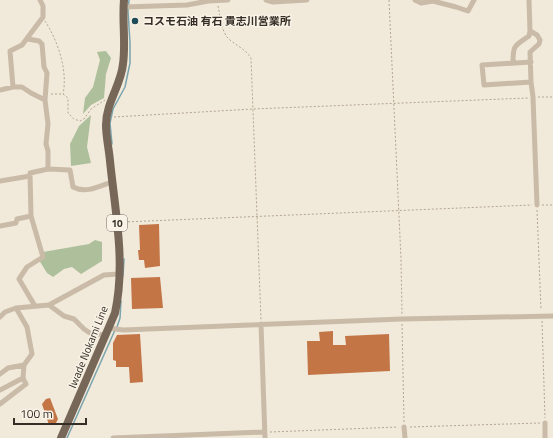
<svg xmlns="http://www.w3.org/2000/svg" width="553" height="438" font-family="'Titillium Web','Noto Sans JP',sans-serif">
<style>
.green{fill:#aec09b}
.lines{fill:none;stroke-linecap:round;stroke-linejoin:round}
.stream{stroke:#7aa4ad;stroke-width:1.5}
.building{fill:#c37546}
.path{stroke:#b5a591;stroke-width:1;stroke-dasharray:2 2;stroke-linecap:butt}
.minor{stroke:#c9bba7;stroke-width:5}
.primary{stroke:#776759;stroke-width:8}
.poi-dot{fill:#1e4b56;stroke:#f9f3e7;stroke-width:1.5}
.labels{text-anchor:middle;dominant-baseline:central;stroke-width:3;stroke-linejoin:round;paint-order:stroke}
.shield{fill:#f9f3e7;stroke:#706961;stroke-width:1}
.shield-label{font-size:10px;font-weight:bold;fill:#352e27}
.poi-label{font-size:11px;font-weight:bold;fill:#352e27;stroke:#f9f3e7;text-anchor:start}
.street-label{font-size:11px;fill:#352e27;stroke:#f9f3e7}
</style>
<rect width="100%" height="100%" fill="#f1e9da"/>
<path class="green" d="M106 51 111 58 106 74 104 98 91 105 83 114 85 98 93 87 100 60 97 52Z
M91 115 87 147 91 163 71 166 70 144 79 126Z
M95 240 102 242V261L81 274 72 267 64 269 53 277 47 273 39 260 43 252 89 244Z"/>
<g class="lines">
<path class="stream" d="M112 144 110 123 113 109 125 87 130 63V43L128 11 129 0
M123 276 124 259
M117 327 120 318 121 301
M67 438 115 330"/>
</g>
<path class="building" d="M159 224 160 266 145 268 144 260H139L138 250H140L139 225Z
M160 277 163 308 132 309 131 278Z
M333 331V345H346L345 336 389 334 390 371 308 375 307 341H320L319 332Z
M140 334 143 382 130 383 129 367H116V361L113 360V343L117 335Z
M50 398 58 419 56 423 49 425 42 404 46 399Z"/>
<g class="lines">
<path class="path" d="M389 0 401 259 402 314
M218 6C220 15 221 29 227 37 234 45 245 48 251 58L261 320
M45 21C58 41 68 71 63 94
M51 94H63L68 98V113L74 119 80 121 84 119 91 109 105 100
M538 97H553
M114 117 253 109 528 98
M542 205H553
M537 210 541 310
M124 222 532 205
M542 321 545 418
M402 324 404 422
M410 427 540 423
M270 432 398 427"/>
<path class="minor" d="M266 0 273 2 307 0
M415 0 421 3 433 1 456 7 468 11 474 0
M529 0 530 31 537 35 540 40 539 44 530 52 531 82 533 97 537 205
M124 7 187 5 208 1 228 0
M28 39 39 41 42 44 44 67 47 73 45 100 48 124 46 144 48 151V169
M531 62 482 65 484 85 531 82
M513 63C513 45 514 46 529 36L530 31
M13 87 10 51 22 45 43 17V6L40 0
M0 90 13 87H22L31 93 45 100
M0 181 30 176
M0 226 16 223 17 219 31 216
M49 305 64 316 74 319 84 329 90 333 106 335
M35 306 19 279 27 267 43 257 31 216 30 173 48 169 70 170 73 187C86 194 100 186 112 182
M0 317 5 312 16 308 49 305 104 275 119 274
M261 324 265 438
M109 328 123 330 402 319 553 316
M0 374 8 368 24 365 32 354 27 327 16 308
M0 390 23 378
M0 404 26 384 23 378 24 365
M545 423V438
M404 427 405 438
M113 438 265 432"/>
<path class="primary" d="M61 438 115 313C126 263 115 211 110 161 109 149 106 137 106 125 106 103 121 85 123 64 126 43 122 21 124 0"/>
</g>
<circle class="poi-dot" cx="135" cy="21" r="4"/>
<g class="labels">
<rect class="shield" x="107" y="215" width="20" height="16" rx="3"/>
<g class="shield-label">
<text x="117" y="223">10</text>
</g>
<g class="poi-label">
<text x="143" y="21">コスモ石油 有石 貴志川営業所</text>
</g>
<g class="street-label">
<text transform="translate(88 347) rotate(-68)">Iwade Nokami Line</text>
</g>
</g>
<path d="M14 418v6h72v-6" fill="none" stroke="#352e27" stroke-width="2"/>
<text x="20" y="418" font-size="12" fill="#352e27" stroke="#f9f3e7" stroke-width="3" paint-order="stroke">100 m</text>
</svg>
